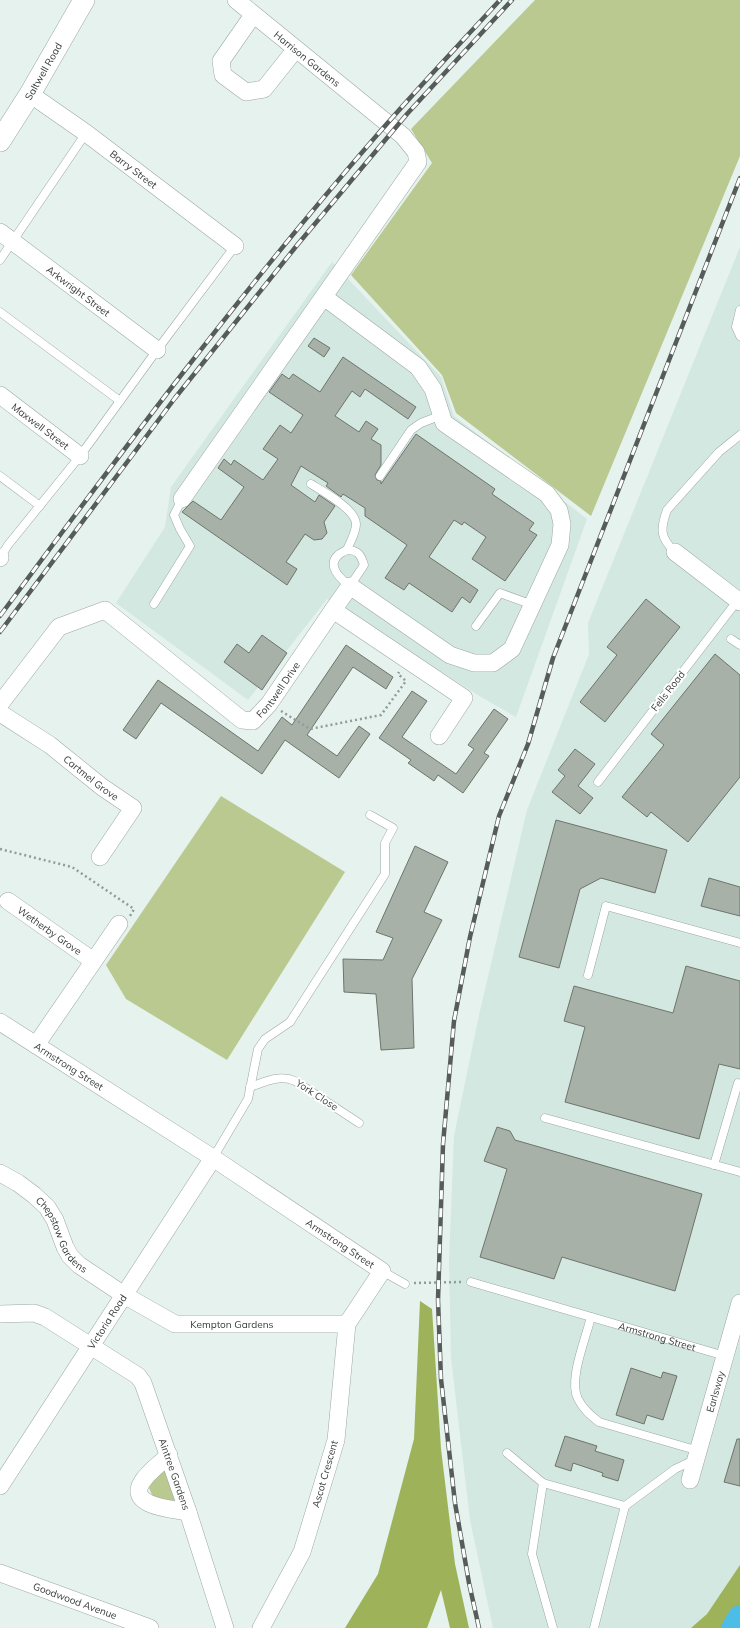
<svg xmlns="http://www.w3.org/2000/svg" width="740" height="1628" font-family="Mulish,sans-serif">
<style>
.built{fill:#d3e8e1}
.green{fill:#bac98f}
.forest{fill:#9eb25a}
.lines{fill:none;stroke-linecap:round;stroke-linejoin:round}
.river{stroke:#4bbde6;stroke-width:25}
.building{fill:#a8b1a8;stroke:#6d756d}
.service-casing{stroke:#9ca8a3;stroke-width:9}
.minor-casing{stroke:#9ca8a3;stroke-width:18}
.tertiary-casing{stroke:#9ca8a3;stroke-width:22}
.path{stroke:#919b97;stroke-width:2.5;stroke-dasharray:2 3;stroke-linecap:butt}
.service{stroke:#fff;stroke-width:8}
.minor{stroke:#fff;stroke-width:17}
.tertiary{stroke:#fff;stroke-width:21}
.rail-casing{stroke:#565c59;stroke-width:4.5}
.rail{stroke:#fff;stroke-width:3;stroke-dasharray:9;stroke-linecap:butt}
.labels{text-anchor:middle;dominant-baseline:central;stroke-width:4;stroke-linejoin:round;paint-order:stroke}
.street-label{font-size:10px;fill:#353a38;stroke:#fff}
</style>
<rect width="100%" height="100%" fill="#e5f2ed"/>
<path class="built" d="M740 247V1628H493L470 1520 451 1358 449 1259 454 1136 479 1015 527 810 589 654 588 623Z
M332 262 441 377 454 416 587 519 516 717 481 697 327 599 248 700 116 603 165 527 171 487Z"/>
<path class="green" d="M535 0H740V156L591 516 456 413 442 375 351 275 432 163 411 129Z
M221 796 345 872 227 1060 126 999 106 965Z
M167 1467 178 1497 171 1503 154 1499 149 1488 154 1478Z"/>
<path class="forest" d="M420 1301 432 1309 441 1449 455 1564 469 1628H450L441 1590 427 1628H345L378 1574 414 1439Z
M740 1565V1628H691L707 1614Z"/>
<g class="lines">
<path class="river" d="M734 1628 740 1618"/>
</g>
<path class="building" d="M314 338 330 348 324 357 308 346Z
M343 357 416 407 408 419 365 389 360 397 352 391 335 416 359 432 366 421 378 429 371 439 381 445V465L375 475 377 480 381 481V484L416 434 495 489 492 494 534 523 529 530 537 535 505 581 472 559 486 537 464 522 462 525 454 520 429 557 478 590 470 603 462 597 452 612 409 583 404 590 385 578 407 545 365 516V508L343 494 341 497 326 486 328 483 301 466 291 485 315 502 319 495 335 506 324 522 327 533 322 539 314 540 305 534 286 562 297 569 287 585 182 512 193 501 221 520 244 487 218 468 224 459 231 465 234 460 263 480 278 459 263 449 280 425 291 433 303 415 269 392 282 374 289 379 293 374 320 392Z
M646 599 680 627 605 722 580 702 617 655 607 647Z
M262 635 287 653 262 690 224 662 237 644 249 653Z
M346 645 393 677 386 689 353 667 307 735 337 756 359 726 370 734 339 778 285 740 262 774 161 703 136 739 123 730 158 680 258 751 282 717 292 725Z
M715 654 740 675V777L688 842 651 812 647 817 622 797 664 745 651 734Z
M412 691 427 701 402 737 456 774 474 749 468 745 494 709 508 719 484 753 489 756 463 793 438 775 434 781 408 763 411 760 379 738Z
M575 749 595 764 578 786 593 798 580 814 552 792 565 776 558 770Z
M556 820 667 850 655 893 601 878 580 889 559 968 519 957Z
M415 846 448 862 424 912 442 920 412 979 414 1048 381 1050 376 994 344 992 343 959 383 960 393 938 376 932Z
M709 878 740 887V916L701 906Z
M686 966 740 981V1069L719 1064 699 1139 565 1102 585 1027 564 1021 574 986 673 1013Z
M497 1127 510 1131 515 1140 702 1194 675 1291 562 1257 554 1279 480 1257 507 1169 484 1161Z
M631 1368 661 1378 663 1372 677 1376 663 1420 647 1415 644 1424 616 1415Z
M565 1436 597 1446 595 1451 624 1460 618 1481 602 1476 603 1473 573 1463 571 1471 555 1466Z
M737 1439H740V1486L724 1482Z"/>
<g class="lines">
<g class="service-casing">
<g id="service">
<path d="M0 260 86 133"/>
<path d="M740 310 736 327 740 336"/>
<path d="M0 312 120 401"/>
<path d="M0 476 40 506"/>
<path d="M380 476 411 430 421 423 442 415"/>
<path d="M311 484C322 491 356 509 356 524 356 533 350 542 347 550"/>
<path d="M347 550C358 550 361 555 364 565L350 586C336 576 323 560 347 550Z"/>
<path d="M675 552C660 538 660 529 667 510L719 452 740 435"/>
<path d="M0 558 8 545 80 456 157 350 235 246"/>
<path d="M154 604 190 546 180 529 174 515 182 499"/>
<path d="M476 626 500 593 533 605"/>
<path d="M731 639 740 645"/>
<path d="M598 782 738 600"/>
<path d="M588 975 606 906 740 943"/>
<path d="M250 1087C265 1082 279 1074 295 1081L359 1123"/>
<path d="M545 1118 740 1172"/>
<path d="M213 1158 248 1099 258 1049 265 1039 290 1022 385 874V843L393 828 370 815"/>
<path d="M714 1165 738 1083"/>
<path d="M382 1271 405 1284"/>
<path id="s1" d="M471 1282 725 1356"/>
<path d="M591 1317C586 1338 568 1380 578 1399 583 1409 590 1415 599 1422L699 1451"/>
<path d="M507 1453 543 1483 625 1506 675 1469 696 1459"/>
<path d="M543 1483 532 1554 553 1628"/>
<path d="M594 1628 625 1506"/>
</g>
</g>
<g class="minor-casing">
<g id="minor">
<path d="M253 15 221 61 223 75 246 92 264 89 295 50"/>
<path id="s2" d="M30 94 86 133 235 246"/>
<path id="s3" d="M0 232 157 350"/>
<path d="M324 297 418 367 433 389 444 423 547 494 559 510 562 524 560 545 512 649 493 663H474L450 655 350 586 333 610"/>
<path id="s4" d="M0 395 80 456"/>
<path d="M182 499 418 162 416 152 403 136 236 0"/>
<path d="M675 552 740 602"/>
<path d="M0 557V558"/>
<path id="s5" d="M0 704 59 627 105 610 242 720 253 721 269 704 333 610 464 698 439 736"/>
<path id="s6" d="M0 713 50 745 102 787 133 808 100 857"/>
<path id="s7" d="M8 901 92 960"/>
<path id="s8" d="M0 1022 213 1158 382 1271 347 1324 336 1440 302 1552 261 1628"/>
<path d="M36 1045 119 924"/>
<path id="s9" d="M0 1173 18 1183 34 1195 47 1207 55 1220 65 1247 70 1256 79 1265 124 1295 175 1324H347"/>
<path id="s10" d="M0 1314 34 1313 45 1317 138 1376 143 1383 188 1512 225 1628"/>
<path d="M169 1455C160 1464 148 1472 142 1482 126 1507 175 1509 188 1512"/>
<path id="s11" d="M690 1480 740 1303"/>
<path id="s12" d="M0 1486 213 1158"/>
<path id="s13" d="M0 1573 150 1628"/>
</g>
</g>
<g class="tertiary-casing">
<g id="tertiary">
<path id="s14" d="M0 141 30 94 84 0"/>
</g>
</g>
<path class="path" d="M281 711 310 729 381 715 406 681 398 674 399 672
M0 849 72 867 134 909 130 916
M414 1283 461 1282"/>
<use href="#service" class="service"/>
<use href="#minor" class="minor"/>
<use href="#tertiary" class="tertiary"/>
<g class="rail-casing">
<path id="rail" d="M0 616C119 455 240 293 371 142 413 93 457 47 500 0
M0 632 175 398 298 244 407 114 512 0
M479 1628 469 1583 455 1503 441 1379 438 1300 443 1144 454 1021 470 937 499 816 528 744 553 658 740 178"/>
</g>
<use href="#rail" class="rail"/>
</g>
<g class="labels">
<g class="street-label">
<text transform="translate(307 59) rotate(39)">Harrison Gardens</text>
<text stroke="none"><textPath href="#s14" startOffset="82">Saltwell Road</textPath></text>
<text stroke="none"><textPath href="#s2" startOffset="128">Barry Street</textPath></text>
<text stroke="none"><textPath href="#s3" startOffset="98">Arkwright Street</textPath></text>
<text stroke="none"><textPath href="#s4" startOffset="51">Maxwell Street</textPath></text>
<text stroke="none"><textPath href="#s5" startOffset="373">Fontwell Drive</textPath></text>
<text transform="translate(668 691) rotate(-52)">Fells Road</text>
<text stroke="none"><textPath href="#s6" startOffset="112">Cartmel Grove</textPath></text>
<text stroke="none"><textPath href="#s7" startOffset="51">Wetherby Grove</textPath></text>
<text stroke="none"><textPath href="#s8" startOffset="82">Armstrong Street</textPath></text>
<text transform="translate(317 1095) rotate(33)">York Close</text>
<text stroke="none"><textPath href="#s9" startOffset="90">Chepstow Gardens</textPath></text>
<text stroke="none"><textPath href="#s8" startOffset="406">Armstrong Street</textPath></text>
<text stroke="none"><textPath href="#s12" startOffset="196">Victoria Road</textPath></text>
<text stroke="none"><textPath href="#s9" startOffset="295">Kempton Gardens</textPath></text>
<text stroke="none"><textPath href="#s1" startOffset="194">Armstrong Street</textPath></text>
<text stroke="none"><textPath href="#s11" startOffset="92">Earlsway</textPath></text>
<text stroke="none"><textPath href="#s10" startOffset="261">Aintree Gardens</textPath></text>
<text transform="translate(325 1474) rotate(-74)">Ascot Crescent</text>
<text stroke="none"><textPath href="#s13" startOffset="80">Goodwood Avenue</textPath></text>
</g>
</g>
</svg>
